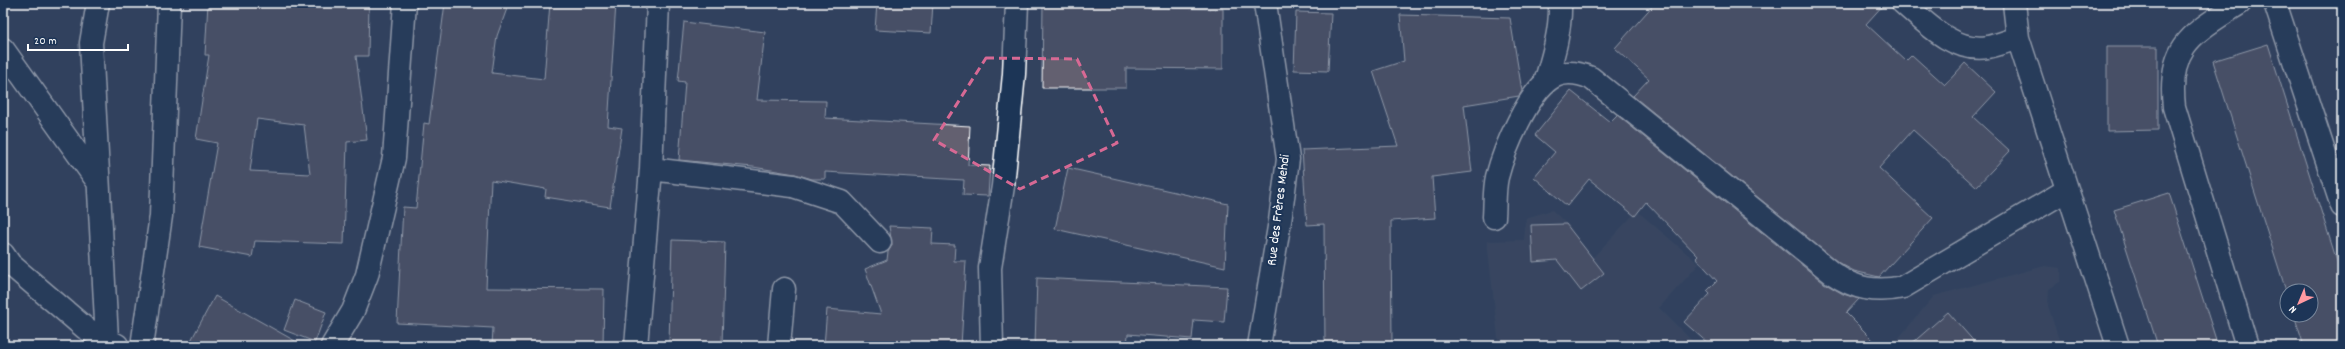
<svg xmlns="http://www.w3.org/2000/svg" width="2345" height="349" font-family="Dekko,sans-serif">
<style>
.built{fill:#414b63}
.building{fill:#646070;stroke:#fff;fill-rule:evenodd}
.lines{fill:none;stroke-linecap:round;stroke-linejoin:round}
.minor-casing{stroke:#fff;stroke-width:25}
.major-casing{stroke:#fff;stroke-width:25}
.minor{stroke:#1d3557;stroke-width:22}
.major{stroke:#1d3557;stroke-width:22}
.marked{fill:none;stroke:#d76994;stroke-width:3;stroke-dasharray:8 5;stroke-linejoin:round}
.labels{text-anchor:middle;dominant-baseline:central;stroke-width:4;stroke-linejoin:round;paint-order:stroke}
.street-label{font-size:14px;fill:#fff;stroke:#1d3557}
</style>
<rect width="100%" height="100%" fill="#32425e"/>
<filter id="ink" filterUnits="userSpaceOnUse"><feTurbulence type="fractalNoise" baseFrequency=".025" numOctaves="2"/><feDisplacementMap in="SourceGraphic" scale="8" xChannelSelector="R" yChannelSelector="G"/><feConvolveMatrix kernelMatrix="1 2 1 2 8 2 1 2 1" color-interpolation-filters="sRGB"/></filter>
<g filter="url(#ink)">
<path class="built" d="M1552 210 1572 229 1562 238 1582 269 1637 211 1699 264 1659 308 1697 346H1499L1487 241 1524 240 1526 218Z
M2045 266 2061 268V281L2049 289 2048 306 2061 346H1892L1934 296Z"/>
<path class="building" d="M208 3H369L368 56H356L367 140 347 142 344 244 255 241 252 257 199 247 217 143 196 139 209 55H205ZM257 119 304 125 310 174 250 171Z
M445 3H509L497 36 492 73 544 79 550 3H616L608 126 622 128 610 207 545 197 546 189 491 180 486 288 604 289 603 346H492L493 328 397 323 403 207 416 208 424 123 429 124Z
M877 3H933L931 33 875 30Z
M1043 3H1148V8L1223 9V69L1126 68V88H1042Z
M1655 3H1885L1866 24 1906 61 1912 55 1945 85 1965 63 1996 92 1973 117 2010 151 1976 187 1913 130 1879 168 1933 218 1879 277 1854 271 1839 263 1633 96 1649 79 1615 48Z
M1296 12 1331 13 1328 71 1294 70Z
M1400 15 1510 18 1522 91 1519 96 1464 105 1472 172 1432 177 1435 218 1391 221 1392 346H1325L1324 224 1307 225 1302 150 1398 146 1373 71 1404 61Z
M684 22 765 32 757 100 826 101 825 118 970 126 968 165 990 166 988 196 963 195 964 180 825 172V179H812L795 174 753 167 679 160 685 82 678 81Z
M2268 44 2342 277V346H2304L2294 315H2311V291H2287V294L2213 61Z
M2107 47H2158V130L2107 131Z
M1571 91 1610 122 1617 115 1824 283 1843 294 1859 299 1846 313 1879 346H1711L1684 322 1710 294 1707 291 1717 281 1696 258 1698 256 1646 202 1635 216 1589 179 1567 206 1534 177 1555 152 1535 135Z
M1068 168 1228 204 1225 267 1055 229Z
M2169 193 2218 346H2158L2114 210Z
M1566 224 1604 273 1581 291 1557 260 1533 262 1531 225Z
M889 226 933 228 932 244 955 245 954 261H966L961 346H824L827 309 881 314 865 269 887 260 888 252 892 245Z
M672 240 725 242 722 344 669 343Z
M1037 278 1227 287 1224 322 1194 320 1192 339 1128 334 1127 346H1035Z
M215 296 304 346H188Z
M295 300 326 312 315 342 284 330Z
M1948 312 1978 346H1909Z"/>
<g class="lines">
<g class="minor-casing">
<path id="minor" d="M98 3 91 43 107 339
M1903 3C1926 23 1954 53 1988 47 1998 45 2008 41 2018 38
M2014 3 2018 38 2118 346
M2240 3C2194 33 2167 44 2174 107L2247 346
M2275 3 2342 206
M3 49 98 182
M1545 83C1553 56 1561 31 1560 3
M651 169 793 186 842 202 880 242
M1494 217C1495 204 1494 190 1497 177 1504 150 1528 91 1553 77 1566 70 1579 73 1591 78L1832 273C1855 289 1876 293 1903 287L2067 190
M3 254 10 264 85 328 117 345
M142 346 161 216 169 3
M332 346 353 311 367 275 394 158 405 3
M636 346 651 169 658 3
M779 346 784 289
M992 346 990 268 1003 186 1014 74 1017 3"/>
</g>
<g class="major-casing">
<path id="major" d="M1259 346 1280 221 1288 159 1265 3"/>
</g>
<use href="#minor" class="minor"/>
<use href="#major" class="major"/>
</g>
</g>
<path d="M0 0H2345V349H0ZM986 58 1077 59 1117 143 1020 189 934 140Z" fill="#32425e" fill-opacity=".55" fill-rule="evenodd"/>
<path class="marked" d="M986 58 1077 59 1117 143 1020 189 934 140Z"/>
<g class="labels">
<g class="street-label">
<text transform="translate(1279 210) rotate(-83)">Rue des Frères Mehdi</text>
</g>
</g>
<rect width="2345" height="349" fill="none" stroke="#1d3557" stroke-width="16"/>
<rect x="8" y="8" width="2329" height="333" fill="none" stroke="#fff" stroke-width="1.5" filter="url(#ink)"/>
<g transform="translate(2299 303) rotate(224)"><circle r="19" fill="#1d3557" stroke="#77869a"/>
<path d="M0-3L7 15L0 10L-7 15Z" fill="#ff9aa2"/>
<text y="-6" font-size="11" font-weight="bold" text-anchor="middle" fill="#ffffff">N</text>
</g>
<path d="M28 44v6h100v-6" fill="none" stroke="#ffffff" stroke-width="2"/>
<text x="34" y="44" font-size="12" fill="#ffffff" stroke="#1d3557" stroke-width="3" paint-order="stroke">20 m</text>
</svg>
